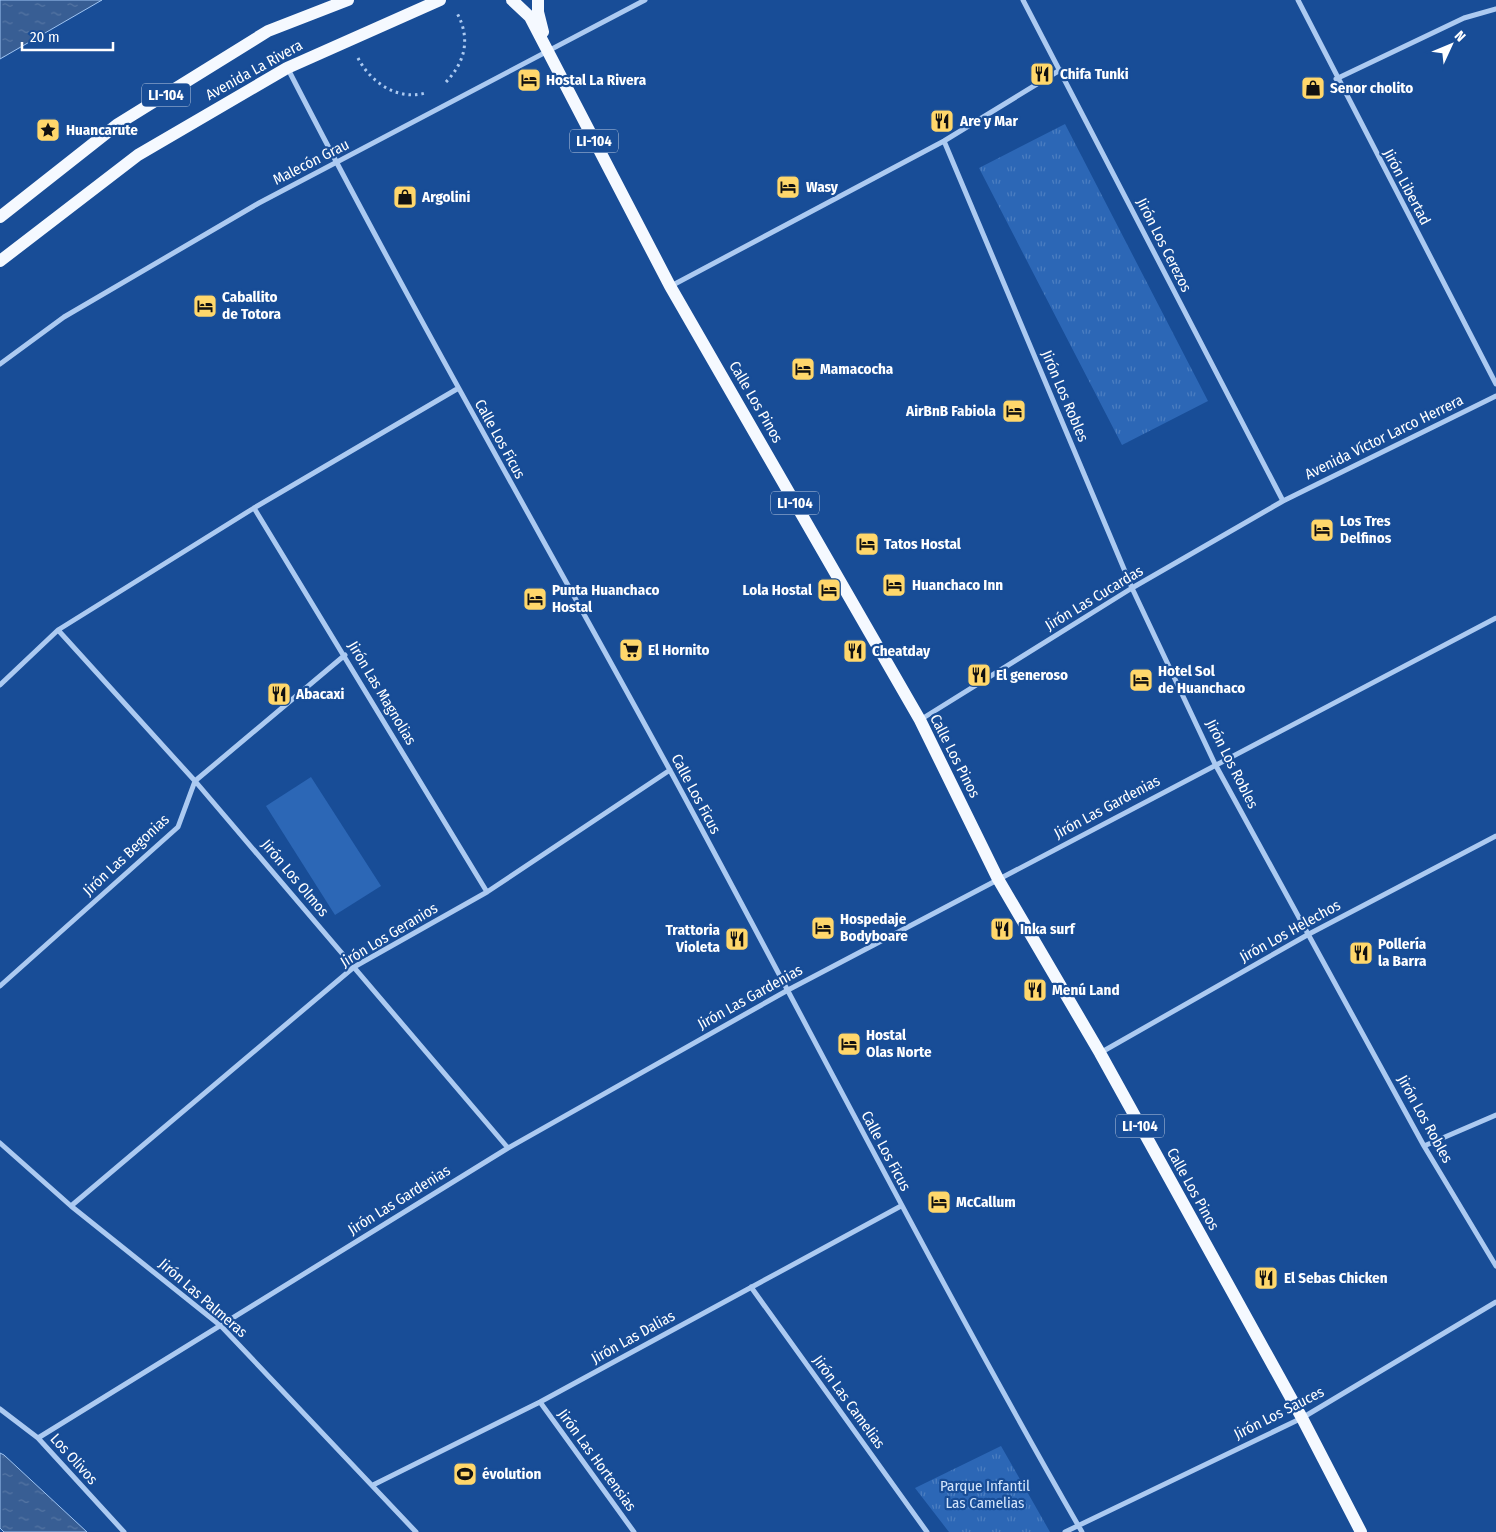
<svg xmlns="http://www.w3.org/2000/svg" width="1496" height="1532" font-family="'Fira Sans Condensed',sans-serif">
<style>
.grass{fill:#2c67b6}
.park{fill:url(#park-tufts)}
.water{fill:url(#water-ripples);stroke:#9ec4f3}
.lines{fill:none;stroke-linecap:round;stroke-linejoin:round}
.path{stroke:#accaf1;stroke-width:3;stroke-dasharray:2.5 4;stroke-linecap:butt}
.street{stroke:#accaf1;stroke-width:5}
.primary{stroke:#f5f9ff;stroke-width:12}
.labels{text-anchor:middle;dominant-baseline:central;stroke-width:4.5;stroke-linejoin:round;paint-order:stroke}
.shield{fill:#184d97;stroke:#bacae0;stroke-width:1}
.shield-label{font-size:14px;font-weight:bold;fill:#fff}
.street-label{font-size:15px;fill:#fff;stroke:#184d97}
.poi-label{font-size:15px;font-weight:bold;fill:#fff;stroke:#184d97;text-anchor:start}
.park-label{font-size:15px;fill:#d3e5fc;stroke:#184d97}
</style>
<defs>
<pattern id="park-tufts" width="24" height="20" patternUnits="userSpaceOnUse" patternTransform="scale(1.25)"><rect width="24" height="20" fill="#2c67b6"/><path d="M3 7l-1-3M5 7V3M7 7l1-3M15 17l-1-3M17 17v-4M19 17l1-3" fill="none" stroke="#4c7ec1"/></pattern>
<pattern id="water-ripples" width="26" height="14" patternUnits="userSpaceOnUse" patternTransform="scale(1.25)"><rect width="26" height="14" fill="#385e94"/><path d="M2 4q2-2 4 0t4 0M15 11q2-2 4 0t4 0" fill="none" stroke="#5676a4"/></pattern>
</defs>
<rect width="100%" height="100%" fill="#184d97"/>
<path class="grass" d="M311 777 381 886 335 915 266 806Z"/>
<path class="park" d="M1065 124 1208 401 1122 445 979 168Z
M1001 1446 1050 1532H949L915 1488Z"/>
<path class="water" d="M0 0H102L0 59Z
M0 1453 4 1455 87 1532H4L0 1528Z"/>
<g class="lines">
<path class="path" d="M358 58C370 82 398 101 425 93
M446 82C465 62 471 39 457 13"/>
<path class="street" d="M1023 0 1283 501
M1298 0 1496 384
M288 69C410 307 544 539 672 774 809 1027 939 1283 1082 1532
M1336 79 1464 18 1496 9
M944 141 1132 588 1215 764 1424 1146 1496 1266
M671 286 944 141 1060 70
M0 364 64 317 259 203 645 0
M254 508 487 892
M58 630 195 781 508 1148
M0 685 58 630 254 508 457 389
M920 720 1132 588 1283 501 1496 396
M0 986 178 827 195 781 345 655
M1100 1053 1309 934 1496 836
M0 1143 71 1206 221 1326 416 1532
M1424 1146 1496 1115
M71 1206 354 967 487 892 670 770
M751 1287 927 1532
M540 1402 634 1532
M0 1409 38 1438 124 1532
M38 1438 508 1148 788 990 1496 618
M373 1485 540 1402 901 1206
M1065 1532 1302 1418 1496 1302"/>
<path class="primary" d="M512 0 530 17 670 286 920 720 998 879 1100 1053 1302 1418 1361 1532
M538 0V12L543 32
M0 217 118 124 268 31 348 0
M0 261 138 155 287 68 440 0"/>
</g>
<defs>
<g id="restaurant-square" transform="scale(1.25)"><rect x="-9" y="-9" width="18" height="18" rx="4" fill="#ffd76b" stroke="#184d97"/><path d="M-5-6h1v4h1v-4h1v4h1v-4h1v5L-1.5 .5V6h-2V.5L-5-1ZM5-6V6H3V1.5H1.5Q1.5-4 5-6Z" fill="#111"/></g>
<g id="hotel-square" transform="scale(1.25)"><rect x="-9" y="-9" width="18" height="18" rx="4" fill="#ffd76b" stroke="#184d97"/><path d="M-6-4.5h1.5V1H6V5H4.5V3h-9V5H-6ZM-4 0a1.8 1.8 0 1 1 3.6 0ZM.5 0V-2.5h3Q6-2.5 6 0Z" fill="#111"/></g>
<g id="shop-square" transform="scale(1.25)"><rect x="-9" y="-9" width="18" height="18" rx="4" fill="#ffd76b" stroke="#184d97"/><path d="M-5-2.5h2.3a2.7 3.5 0 0 1 5.4 0H5L5.5 6h-11ZM-1.5-2.5h3a1.5 2.3 0 0 0-3 0Z" fill="#111"/></g>
<g id="sight-square" transform="scale(1.25)"><rect x="-9" y="-9" width="18" height="18" rx="4" fill="#ffd76b" stroke="#184d97"/><path d="M0-6L1.8-2.2L6-1.7L2.9 1.2L3.7 5.4L0 3.3L-3.7 5.4L-2.9 1.2L-6-1.7L-1.8-2.2Z" fill="#111"/></g>
<g id="supermarket-square" transform="scale(1.25)"><rect x="-9" y="-9" width="18" height="18" rx="4" fill="#ffd76b" stroke="#184d97"/><path d="M-6-5.5h2.5l.6 2H6L4.5 2H-2.5L-4.4-4H-6ZM-1.5 3.2a1.3 1.3 0 1 0 .1 0ZM3 3.2a1.3 1.3 0 1 0 .1 0Z" fill="#111"/></g>
<g id="stadium-square" transform="scale(1.25)"><rect x="-9" y="-9" width="18" height="18" rx="4" fill="#ffd76b" stroke="#184d97"/><path d="M0-5a6.5 5 0 1 0 0 10a6.5 5 0 1 0 0-10ZM-3.5-1.8h7v3.6h-7Z" fill="#111"/></g>
</defs>
<g fill-rule="evenodd">
<use href="#restaurant-square" x="1042" y="74"/>
<use href="#hotel-square" x="529" y="80"/>
<use href="#shop-square" x="1313" y="88"/>
<use href="#restaurant-square" x="942" y="121"/>
<use href="#sight-square" x="48" y="130"/>
<use href="#hotel-square" x="788" y="187"/>
<use href="#shop-square" x="405" y="197"/>
<use href="#hotel-square" x="205" y="306"/>
<use href="#hotel-square" x="803" y="369"/>
<use href="#hotel-square" x="1014" y="411"/>
<use href="#hotel-square" x="1322" y="530"/>
<use href="#hotel-square" x="867" y="544"/>
<use href="#hotel-square" x="894" y="585"/>
<use href="#hotel-square" x="829" y="590"/>
<use href="#hotel-square" x="535" y="599"/>
<use href="#supermarket-square" x="631" y="650"/>
<use href="#restaurant-square" x="855" y="651"/>
<use href="#restaurant-square" x="979" y="675"/>
<use href="#hotel-square" x="1141" y="680"/>
<use href="#restaurant-square" x="279" y="694"/>
<use href="#hotel-square" x="823" y="928"/>
<use href="#restaurant-square" x="1002" y="929"/>
<use href="#restaurant-square" x="737" y="939"/>
<use href="#restaurant-square" x="1361" y="953"/>
<use href="#restaurant-square" x="1035" y="990"/>
<use href="#hotel-square" x="849" y="1044"/>
<use href="#hotel-square" x="939" y="1202"/>
<use href="#restaurant-square" x="1266" y="1278"/>
<use href="#stadium-square" x="465" y="1474"/>
</g>
<g class="labels">
<g class="shield">
<rect x="142" y="83.5" width="48" height="23" rx="4"/>
<rect x="570" y="129.5" width="48" height="23" rx="4"/>
<rect x="771" y="491.5" width="48" height="23" rx="4"/>
<rect x="1116" y="1114.5" width="48" height="23" rx="4"/>
</g>
<g class="shield-label">
<text x="166" y="95">LI-104</text>
<text x="594" y="141">LI-104</text>
<text x="795" y="503">LI-104</text>
<text x="1140" y="1126">LI-104</text>
</g>
<g class="street-label">
<text transform="translate(254 70) rotate(-29)">Avenida La Rivera</text>
<text transform="translate(311 162) rotate(-27)">Malecón Grau</text>
<text transform="translate(1407 187) rotate(62)">Jirón Libertad</text>
<text transform="translate(1164 245) rotate(63)">Jirón Los Cerezos</text>
<text transform="translate(1065 396) rotate(67)">Jirón Los Robles</text>
<text transform="translate(756 402) rotate(60)">Calle Los Pinos</text>
<text transform="translate(1384 437) rotate(-26)">Avenida Víctor Larco Herrera</text>
<text transform="translate(500 439) rotate(61)">Calle Los Ficus</text>
<text transform="translate(1094 598) rotate(-31)">Jirón Las Cucardas</text>
<text transform="translate(382 693) rotate(59)">Jirón Las Magnolias</text>
<text transform="translate(955 756) rotate(63)">Calle Los Pinos</text>
<text transform="translate(1232 764) rotate(63)">Jirón Los Robles</text>
<text transform="translate(696 794) rotate(62)">Calle Los Ficus</text>
<text transform="translate(1107 807) rotate(-28)">Jirón Las Gardenias</text>
<text transform="translate(126 855) rotate(-43)">Jirón Las Begonias</text>
<text transform="translate(295 878) rotate(50)">Jirón Los Olmos</text>
<text transform="translate(1290 931) rotate(-29)">Jirón Los Helechos</text>
<text transform="translate(389 935) rotate(-31)">Jirón Los Geranios</text>
<text transform="translate(750 997) rotate(-29)">Jirón Las Gardenias</text>
<text transform="translate(1425 1119) rotate(61)">Jirón Los Robles</text>
<text transform="translate(886 1151) rotate(62)">Calle Los Ficus</text>
<text transform="translate(1193 1189) rotate(61)">Calle Los Pinos</text>
<text transform="translate(399 1200) rotate(-32)">Jirón Las Gardenias</text>
<text transform="translate(203 1298) rotate(41)">Jirón Las Palmeras</text>
<text transform="translate(633 1337) rotate(-29)">Jirón Las Dalias</text>
<text transform="translate(849 1402) rotate(54)">Jirón Las Camelias</text>
<text transform="translate(1279 1413) rotate(-27)">Jirón Los Sauces</text>
<text transform="translate(74 1459) rotate(48)">Los Olivos</text>
<text transform="translate(597 1460) rotate(54)">Jirón Las Hortensias</text>
</g>
<g class="poi-label">
<text x="1060" y="74">Chifa Tunki</text>
<text x="546" y="80">Hostal La Rivera</text>
<text x="1330" y="88">Senor cholito</text>
<text x="960" y="121">Are y Mar</text>
<text x="66" y="130">Huancarute</text>
<text x="806" y="187">Wasy</text>
<text x="422" y="197">Argolini</text>
<text x="222" y="297">Caballito<tspan x="222" dy="17">de Totora</tspan></text>
<text x="820" y="369">Mamacocha</text>
<text x="996" y="411" text-anchor="end">AirBnB Fabiola</text>
<text x="1340" y="521">Los Tres<tspan x="1340" dy="17">Delfinos</tspan></text>
<text x="884" y="544">Tatos Hostal</text>
<text x="912" y="585">Huanchaco Inn</text>
<text x="552" y="590">Punta Huanchaco<tspan x="552" dy="17">Hostal</tspan></text>
<text x="812" y="590" text-anchor="end">Lola Hostal</text>
<text x="648" y="650">El Hornito</text>
<text x="872" y="651">Cheatday</text>
<text x="1158" y="671">Hotel Sol<tspan x="1158" dy="17">de Huanchaco</tspan></text>
<text x="996" y="675">El generoso</text>
<text x="296" y="694">Abacaxi</text>
<text x="840" y="919">Hospedaje<tspan x="840" dy="17">Bodyboare</tspan></text>
<text x="1020" y="929">Inka surf</text>
<text x="720" y="930" text-anchor="end">Trattoria<tspan x="720" dy="17">Violeta</tspan></text>
<text x="1378" y="944">Pollería<tspan x="1378" dy="17">la Barra</tspan></text>
<text x="1052" y="990">Menú Land</text>
<text x="866" y="1035">Hostal<tspan x="866" dy="17">Olas Norte</tspan></text>
<text x="956" y="1202">McCallum</text>
<text x="1284" y="1278">El Sebas Chicken</text>
<text x="482" y="1474">évolution</text>
</g>
<g class="park-label">
<text x="985" y="1486">Parque Infantil<tspan x="985" dy="17">Las Camelias</tspan></text>
</g>
</g>
<g transform="translate(1451 45) rotate(46)" stroke="#184d97" stroke-width="4" paint-order="stroke">
<path d="M0-4L9 19L0 12L-9 19Z" fill="#ffffff"/>
<text y="-8" font-size="14" font-weight="bold" text-anchor="middle" fill="#ffffff">N</text>
</g>
<path d="M22 42v8h91v-8" fill="none" stroke="#ffffff" stroke-width="2.5"/>
<text x="30" y="42" font-size="15" fill="#ffffff" stroke="#184d97" stroke-width="4" paint-order="stroke">20 m</text>
</svg>
